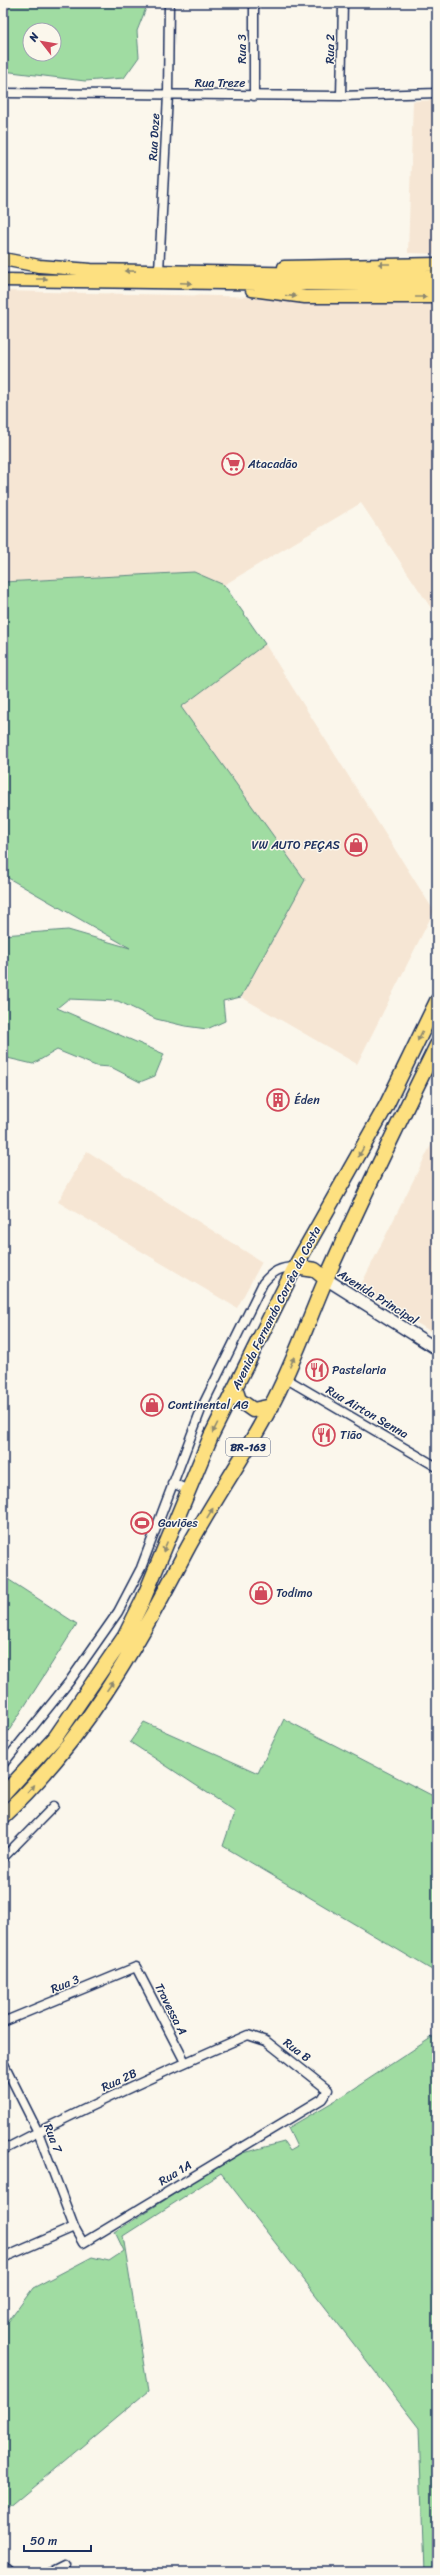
<svg xmlns="http://www.w3.org/2000/svg" width="440" height="2575" font-family="Sriracha,sans-serif">
<style>
.built{fill:#f6e6d4}
.green{fill:#a0dca2;stroke:#5e8680;fill-rule:evenodd}
.lines{fill:none;stroke-linecap:round;stroke-linejoin:round}
.street-casing{stroke:#1b2f5e;stroke-width:11}
.secondary-casing{stroke:#1b2f5e;stroke-width:14}
.primary-casing{stroke:#1b2f5e;stroke-width:15}
.highway-casing{stroke:#1b2f5e;stroke-width:17}
.street{stroke:#fbf7ec;stroke-width:8}
.secondary{stroke:#fbf7ec;stroke-width:11}
.primary{stroke:#fde080;stroke-width:12}
.highway{stroke:#fde080;stroke-width:14}
.oneway{fill:#8c886f}
.labels{text-anchor:middle;dominant-baseline:central;stroke-width:3;stroke-linejoin:round;paint-order:stroke}
.shield{fill:#fbf7ec;stroke:#5e6b89;stroke-width:1}
.shield-label{font-size:11px;font-weight:bold;fill:#1b2f5e}
.street-label{font-size:12px;fill:#1b2f5e;stroke:#fbf7ec}
.poi-label{font-size:12px;fill:#1b2f5e;stroke:#fbf7ec;text-anchor:start}
</style>
<rect width="100%" height="100%" fill="#fbf7ec"/>
<filter id="ink" filterUnits="userSpaceOnUse"><feTurbulence type="fractalNoise" baseFrequency=".025" numOctaves="2"/><feDisplacementMap in="SourceGraphic" scale="8" xChannelSelector="R" yChannelSelector="G"/><feConvolveMatrix kernelMatrix="1 2 1 2 8 2 1 2 1" color-interpolation-filters="sRGB"/></filter>
<g filter="url(#ink)">
<path class="built" d="M437 100V254L408 253 413 101Z
M3 291 437 301V617L361 503 224 585 194 572 3 582Z
M265 644 434 911 357 1064 241 997 305 880 181 707Z
M437 1133V1335L359 1289Z
M87 1151 262 1262 237 1308 58 1202Z"/>
<path class="green" d="M3 3H148L137 31 139 57 124 78 85 81 3 71ZM30 30H54V54H30Z
M194 572 224 585 265 644 181 707 305 880 241 997 223 1001 225 1021 207 1029 185 1026 156 1019 118 1001 68 999 57 1008 164 1054 155 1076 140 1082 111 1067 96 1066 57 1050 33 1064 3 1057V935L68 930 130 948 3 875V582Z
M3 1576 77 1624 3 1740Z
M284 1719 437 1798V1973L223 1846 235 1811 130 1742 144 1722 258 1773Z
M437 2034V2572H424L419 2428 221 2173 123 2236 148 2391 7 2509 3 2505V2329L33 2288 92 2257 109 2261 124 2251 115 2232 235 2155 284 2142 290 2151 297 2147 288 2128 343 2096Z"/>
<g class="lines">
<g class="street-casing">
<path id="street" d="M254 3V96
M3 93 341 96 437 93
M341 96 343 3
M159 271 168 95 169 3
M285 1378 437 1467
M172 1483 189 1490
M3 1764 69 1682 118 1612 141 1568 202 1407 263 1283C272 1272 280 1267 295 1267
M3 1858 54 1806
M3 2022 136 1967 185 2062
M3 2062 38 2132 74 2227 83 2243 322 2099 328 2090 266 2041 248 2035C165 2071 83 2108 3 2150
M3 2258 74 2227
M3 2566 10 2572
M50 2572 66 2564"/>
</g>
<g class="secondary-casing">
<path id="secondary" d="M326 1279 437 1349"/>
</g>
<g class="primary-casing">
<path id="primary" d="M3 259 39 266 91 270 437 276
M284 267 437 264
M3 280 437 286
M252 290 305 297H437"/>
</g>
<g class="highway-casing">
<path id="highway" d="M295 1267 315 1270 326 1279
M235 1388 239 1400 253 1410 272 1406
M3 1795 55 1738 125 1636 143 1600 211 1436 295 1267 386 1106 437 1001
M3 1816C82 1743 136 1648 185 1553 211 1504 245 1456 271 1406 293 1365 308 1321 326 1279 361 1200 399 1122 437 1045"/>
</g>
<use href="#street" class="street"/>
<use href="#secondary" class="secondary"/>
<use href="#primary" class="primary"/>
<use href="#highway" class="highway"/>
</g>
<defs><path id="oneway-solid" d="M-6-.8H1V-3.2L6.5 0L1 3.2V.8H-6Z"/></defs>
<g class="oneway">
<use href="#oneway-solid" transform="translate(384 264) rotate(180)"/>
<use href="#oneway-solid" transform="translate(130 271) rotate(-179)"/>
<use href="#oneway-solid" transform="translate(42 279)"/>
<use href="#oneway-solid" transform="translate(186 283) rotate(2)"/>
<use href="#oneway-solid" transform="translate(291 296) rotate(5)"/>
<use href="#oneway-solid" transform="translate(421 297)"/>
<use href="#oneway-solid" transform="translate(420 1036) rotate(116)"/>
<use href="#oneway-solid" transform="translate(361 1152) rotate(120)"/>
<use href="#oneway-solid" transform="translate(292 1362) rotate(-67)"/>
<use href="#oneway-solid" transform="translate(215 1428) rotate(117)"/>
<use href="#oneway-solid" transform="translate(210 1513) rotate(-58)"/>
<use href="#oneway-solid" transform="translate(165 1547) rotate(113)"/>
<use href="#oneway-solid" transform="translate(110 1686) rotate(-55)"/>
<use href="#oneway-solid" transform="translate(31 1789) rotate(-49)"/>
</g>
</g>
<defs>
<g id="supermarket-ring" transform="scale(1.15)"><circle r="9.5" fill="#fbf7ec" stroke="#d1495b" stroke-width="1.5"/><path d="M-6-5.5h2.5l.6 2H6L4.5 2H-2.5L-4.4-4H-6ZM-1.5 3.2a1.3 1.3 0 1 0 .1 0ZM3 3.2a1.3 1.3 0 1 0 .1 0Z" fill="#d1495b"/></g>
<g id="shop-ring" transform="scale(1.15)"><circle r="9.5" fill="#fbf7ec" stroke="#d1495b" stroke-width="1.5"/><path d="M-5-2.5h2.3a2.7 3.5 0 0 1 5.4 0H5L5.5 6h-11ZM-1.5-2.5h3a1.5 2.3 0 0 0-3 0Z" fill="#d1495b"/></g>
<g id="building-ring" transform="scale(1.15)"><circle r="9.5" fill="#fbf7ec" stroke="#d1495b" stroke-width="1.5"/><path d="M-4-6H4V6H1V3H-1V6H-4ZM-2.5-4.3h1.7v1.8h-1.7ZM.8-4.3h1.7v1.8H.8ZM-2.5-1h1.7V.8h-1.7ZM.8-1h1.7V.8H.8Z" fill="#d1495b"/></g>
<g id="restaurant-ring" transform="scale(1.15)"><circle r="9.5" fill="#fbf7ec" stroke="#d1495b" stroke-width="1.5"/><path d="M-5-6h1v4h1v-4h1v4h1v-4h1v5L-1.5 .5V6h-2V.5L-5-1ZM5-6V6H3V1.5H1.5Q1.5-4 5-6Z" fill="#d1495b"/></g>
<g id="stadium-ring" transform="scale(1.15)"><circle r="9.5" fill="#fbf7ec" stroke="#d1495b" stroke-width="1.5"/><path d="M0-5a6.5 5 0 1 0 0 10a6.5 5 0 1 0 0-10ZM-3.5-1.8h7v3.6h-7Z" fill="#d1495b"/></g>
</defs>
<g fill-rule="evenodd">
<use href="#supermarket-ring" x="233" y="464"/>
<use href="#shop-ring" x="356" y="845"/>
<use href="#building-ring" x="278" y="1100"/>
<use href="#restaurant-ring" x="317" y="1370"/>
<use href="#shop-ring" x="152" y="1405"/>
<use href="#restaurant-ring" x="324" y="1435"/>
<use href="#stadium-ring" x="142" y="1523"/>
<use href="#shop-ring" x="261" y="1593"/>
</g>
<g class="labels">
<rect class="shield" x="226" y="1438" width="44" height="18" rx="3"/>
<g class="shield-label">
<text x="248" y="1447">BR-163</text>
</g>
<g class="street-label">
<text transform="translate(242 49) rotate(-90)">Rua 3</text>
<text transform="translate(330 49) rotate(-89)">Rua 2</text>
<text x="220" y="83">Rua Treze</text>
<text transform="translate(154 137) rotate(-87)">Rua Doze</text>
<text transform="translate(378 1297) rotate(32)">Avenida Principal</text>
<text transform="translate(276 1308) rotate(-63)">Avenida Fernando Corrêa da Costa</text>
<text transform="translate(367 1412) rotate(30)">Rua Airton Senna</text>
<text transform="translate(65 1984) rotate(-22)">Rua 3</text>
<text transform="translate(171 2009) rotate(63)">Travessa A</text>
<text transform="translate(297 2050) rotate(37)">Rua B</text>
<text transform="translate(119 2080) rotate(-25)">Rua 2B</text>
<text transform="translate(53 2138) rotate(68)">Rua 7</text>
<text transform="translate(175 2173) rotate(-31)">Rua 1A</text>
</g>
<g class="poi-label">
<text x="248" y="464">Atacadão</text>
<text x="340" y="845" text-anchor="end">VW AUTO PEÇAS</text>
<text x="294" y="1100">Éden</text>
<text x="332" y="1370">Pastelaria</text>
<text x="168" y="1405">Continental AG</text>
<text x="340" y="1435">Tião</text>
<text x="158" y="1523">Gaviões</text>
<text x="276" y="1593">Todimo</text>
</g>
</g>
<rect width="440" height="2575" fill="none" stroke="#fbf7ec" stroke-width="16"/>
<rect x="8" y="8" width="424" height="2559" fill="none" stroke="#1b2f5e" stroke-width="1.5" filter="url(#ink)"/>
<g transform="translate(42 42) rotate(301)"><circle r="19" fill="#fbf7ec" stroke="#a1a7b3"/>
<path d="M0-3L7 15L0 10L-7 15Z" fill="#d1495b"/>
<text y="-6" font-size="11" font-weight="bold" text-anchor="middle" fill="#1b2f5e">N</text>
</g>
<path d="M24 2545v6h67v-6" fill="none" stroke="#1b2f5e" stroke-width="2"/>
<text x="30" y="2545" font-size="12" fill="#1b2f5e" stroke="#fbf7ec" stroke-width="3" paint-order="stroke">50 m</text>
</svg>
